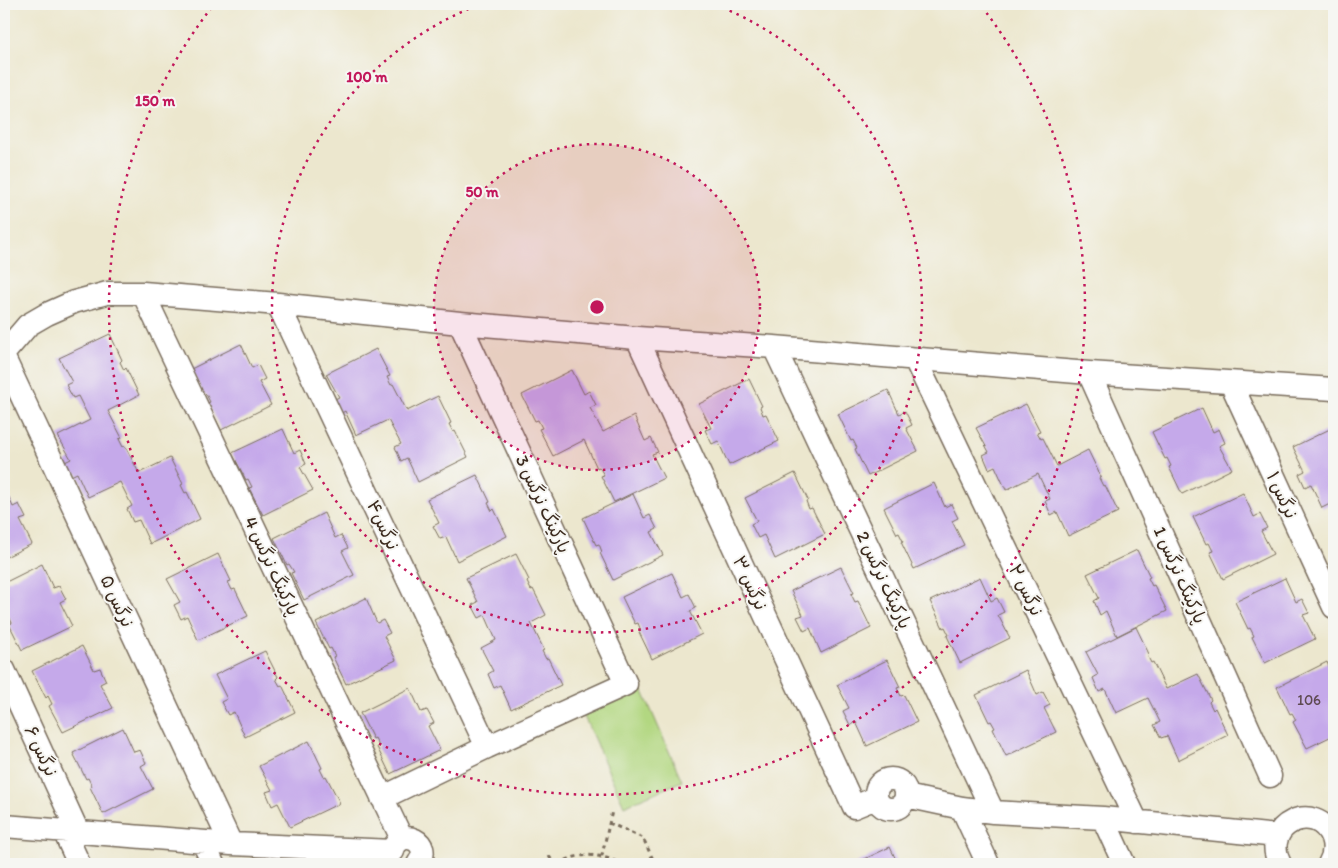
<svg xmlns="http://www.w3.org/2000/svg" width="1338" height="868" font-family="Itim,'Playpen Sans Arabic',sans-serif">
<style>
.pitch{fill:#b2d781;stroke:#768050}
.building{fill:#c5a9ea}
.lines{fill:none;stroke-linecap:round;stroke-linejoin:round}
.street-casing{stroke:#796c5c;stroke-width:25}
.path{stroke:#796c5c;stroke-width:3;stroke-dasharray:4 4;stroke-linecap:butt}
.street{stroke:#fff;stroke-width:22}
.ring{fill:none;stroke:#c2185b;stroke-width:2.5;stroke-dasharray:2.5 5}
.labels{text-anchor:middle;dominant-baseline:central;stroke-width:4;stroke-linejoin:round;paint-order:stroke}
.number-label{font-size:15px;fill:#5e4a51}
.street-label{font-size:18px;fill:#3b2a1e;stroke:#f6f6f2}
.centre{fill:#c2185b;stroke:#f6f6f2;stroke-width:2.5}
.ring-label{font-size:15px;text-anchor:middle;font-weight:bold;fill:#c2185b;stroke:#f6f6f2;stroke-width:4;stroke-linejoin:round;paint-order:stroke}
</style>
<rect width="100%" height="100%" fill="#f6f6f2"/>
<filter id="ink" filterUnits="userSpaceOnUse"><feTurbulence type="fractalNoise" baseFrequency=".02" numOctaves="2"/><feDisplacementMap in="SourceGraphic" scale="10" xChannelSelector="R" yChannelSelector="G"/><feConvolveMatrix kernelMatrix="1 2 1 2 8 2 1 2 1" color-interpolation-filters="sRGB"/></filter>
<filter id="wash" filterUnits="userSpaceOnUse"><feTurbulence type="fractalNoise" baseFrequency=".0096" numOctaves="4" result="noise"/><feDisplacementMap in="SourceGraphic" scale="20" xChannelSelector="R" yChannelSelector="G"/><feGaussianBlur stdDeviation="1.12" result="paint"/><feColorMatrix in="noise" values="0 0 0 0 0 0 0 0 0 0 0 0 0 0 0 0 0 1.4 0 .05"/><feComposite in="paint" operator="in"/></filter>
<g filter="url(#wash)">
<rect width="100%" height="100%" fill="#ece7ce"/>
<path class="pitch" d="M641 687 682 781 624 806 582 712Z"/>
<g id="blocks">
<path class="building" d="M110 334 122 360 120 362 124 370 126 368 139 395 108 411 122 438 119 439 123 447 125 446 139 473 170 458 183 484 181 485 185 493 187 492 200 519 150 544 139 520 133 522 127 509 132 506 120 482 88 497 77 473 71 476 65 462 71 459 58 436 90 420 78 396 73 398 66 385 72 382 59 358Z
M241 344 252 368 258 365 265 379 259 382 271 405 221 430 208 403 210 402 206 394 204 395 191 369Z
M376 349 390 376 387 377 391 385 393 384 407 411 438 396 451 423 449 424 453 432 455 431 468 457 418 482 407 458 401 461 395 447 401 444 388 420 356 435 345 411 340 414 333 400 339 397 326 374Z
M572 370 584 394 589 391 596 405 590 408 603 432 634 416 645 441 651 438 658 452 652 454 664 478 614 502 601 476 604 475 599 467 597 468 584 440 553 456 539 429 542 428 538 420 535 421 522 395Z
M749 379 762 406 760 407 763 415 766 414 779 441 729 465 718 441 712 444 705 430 711 428 699 404Z
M888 390 899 414 905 411 912 425 906 428 918 451 868 476 855 449 857 448 853 440 851 441 838 414Z
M1026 404 1040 431 1037 432 1041 439 1043 438 1057 466 1088 450 1101 477 1099 478 1103 486 1105 485 1118 512 1068 536 1057 512 1051 515 1045 501 1050 499 1038 474 1006 490 995 466 989 469 983 455 989 452 976 428Z
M1202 408 1213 432 1219 429 1225 443 1219 446 1232 469 1182 494 1169 467 1171 466 1167 458 1165 459 1152 432Z
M1334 427V502L1322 508 1311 484 1305 487 1299 474 1305 471 1293 447Z
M283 429 294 453 300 450 306 464 300 467 313 490 263 515 249 488 252 487 248 479 246 480 232 453Z
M795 473 808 500 806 501 809 509 812 508 825 534 775 559 764 535 758 538 751 524 757 521 745 498Z
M477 475 490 502 488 503 492 511 494 509 507 536 457 561 446 537 440 539 433 526 439 523 427 499Z
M934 483 945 507 951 504 958 518 952 521 964 545 914 569 901 542 903 541 899 533 897 534 884 508Z
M4 486 13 507 19 504 26 518 20 520 32 544 4 558Z
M1243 493 1254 517 1260 514 1267 528 1261 531 1273 554 1223 579 1210 552 1213 551 1209 543 1206 544 1193 517Z
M633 494 644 518 650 515 657 529 651 532 663 555 613 580 600 553 602 552 599 544 596 545 583 518Z
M324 513 335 538 341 535 348 548 342 551 354 575 304 600 291 573 294 572 289 564 287 565 274 538Z
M1137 550 1150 577 1148 578 1152 586 1154 585 1167 611 1117 636 1106 611 1100 615 1094 601 1099 598 1087 574Z
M218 554 231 581 228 582 232 590 235 589 248 616 198 640 187 616 181 619 174 605 180 602 167 579Z
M516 554 529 580 527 582 531 590 533 589 546 615 531 623 544 650 542 651 546 659 548 658 561 685 511 709 500 685 494 688 488 674 493 671 481 648 496 640 485 615 479 618 472 605 478 602 466 578Z
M42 564 53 588 59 586 66 599 60 602 72 626 22 650 9 624 12 623 8 614 5 616 4 612V583Z
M841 567 854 593 851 594 855 602 858 601 871 628 821 653 810 628 804 631 797 617 803 615 791 591Z
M672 573 683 597 689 594 696 608 690 611 702 634 652 659 639 632 641 631 638 623 635 624 622 597Z
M980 577 991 601 997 598 1004 612 998 615 1010 638 960 663 947 636 949 635 945 627 943 628 930 601Z
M1285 578 1296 602 1302 599 1309 613 1303 615 1315 639 1265 663 1252 637 1254 636 1250 628 1248 629 1235 602Z
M366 598 377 623 383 620 390 633 384 636 396 660 346 684 333 657 335 656 331 648 329 649 316 623Z
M1136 627 1149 654 1147 655 1151 663 1153 662 1166 689 1198 674 1211 700 1209 702 1213 710 1215 708 1228 735 1178 760 1167 736 1161 738 1154 725 1160 722 1148 698 1116 713 1105 689 1099 692 1093 678 1098 675 1086 652Z
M82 646 94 670 100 668 106 681 100 684 113 708 63 732 49 706 52 704 48 696 46 698 32 671Z
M265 651 278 677 276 679 280 686 282 685 295 712 245 737 234 712 228 715 221 702 227 699 215 675Z
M887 660 900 687 897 688 901 696 904 695 917 722 867 746 856 722 850 725 843 711 849 708 837 685Z
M1327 662 1334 680V735L1307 748 1293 722 1296 720 1292 713 1290 714 1277 687Z
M1026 670 1037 695 1043 692 1050 705 1044 708 1056 732 1006 756 993 729 995 728 991 721 989 722 976 695Z
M410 688 421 712 427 710 434 723 428 726 440 750 390 774 377 747 379 746 375 738 373 739 360 713Z
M123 728 134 752 140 750 146 763 141 766 153 789 103 814 90 787 92 786 88 778 86 779 73 753Z
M309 741 322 768 320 769 324 777 326 776 340 803 290 827 278 803 272 806 266 792 272 790 259 766Z
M890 847 898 864H854Z"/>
</g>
</g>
<g filter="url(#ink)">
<use href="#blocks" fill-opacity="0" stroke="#796c5c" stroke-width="1"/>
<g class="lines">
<g class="street-casing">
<path id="street" d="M143 293 402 839
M278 304 487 747
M637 338 854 807 876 798
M774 347 993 812
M4 353 28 325 47 314 74 302 107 293H143L278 304 460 323 637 338 774 347 1089 373 1334 389
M4 358 231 844
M915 359 1137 822
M1089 373 1270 776
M1231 383 1334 607
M4 670 78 832
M876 794a15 15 0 1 1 30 0a15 15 0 1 1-30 0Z
M906 796 962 808 993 812 1103 818 1277 836
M382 798 487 747 626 684 460 323
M962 808 988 864
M1103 818 1124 864
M4 826 231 844 393 851
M64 831 79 864
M203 842 213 864
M393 850C400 826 435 842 418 864
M1280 864C1259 824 1317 799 1332 838 1335 847 1334 856 1329 864"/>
</g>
<path class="path" d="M609 823 643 838 655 864
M549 856 554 864
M559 864C579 851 601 854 622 864
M600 864 612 811"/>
<use href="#street" class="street"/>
</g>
</g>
<circle cx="597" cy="307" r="163" fill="#c2185b" fill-opacity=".12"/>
<g class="ring">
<circle cx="597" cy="307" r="163"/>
<path d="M716 5A325 325 0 1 1 478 5"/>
<path d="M982 7A488 488 0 1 1 212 7"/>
</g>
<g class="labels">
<g class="number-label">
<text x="1309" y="700">106</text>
</g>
<g class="street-label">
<text transform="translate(1282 495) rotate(65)">نرگس ۱</text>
<text transform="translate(543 504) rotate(65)">پارکینگ نرگس 3</text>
<text transform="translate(383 525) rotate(65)">نرگس۴</text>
<text transform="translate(272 566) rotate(65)">پارکینگ نرگس 4</text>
<text transform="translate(1180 575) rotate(66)">پارکینگ نرگس 1</text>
<text transform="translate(884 580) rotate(65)">پارکینگ نرگس 2</text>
<text transform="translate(750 583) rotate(65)">نرگس ۳</text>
<text transform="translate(1026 590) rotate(64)">نرگس ۲</text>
<text transform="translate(117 601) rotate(65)">نرگس ۵</text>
<text transform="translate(41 751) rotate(65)">نرگس ۶</text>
</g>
</g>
<circle cx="597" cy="307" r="8" class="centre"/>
<g class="ring-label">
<text x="367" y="82">100 m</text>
<text x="155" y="106">150 m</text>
<text x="482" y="197">50 m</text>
</g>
<rect width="1338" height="868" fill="none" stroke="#f6f6f2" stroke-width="20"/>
</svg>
